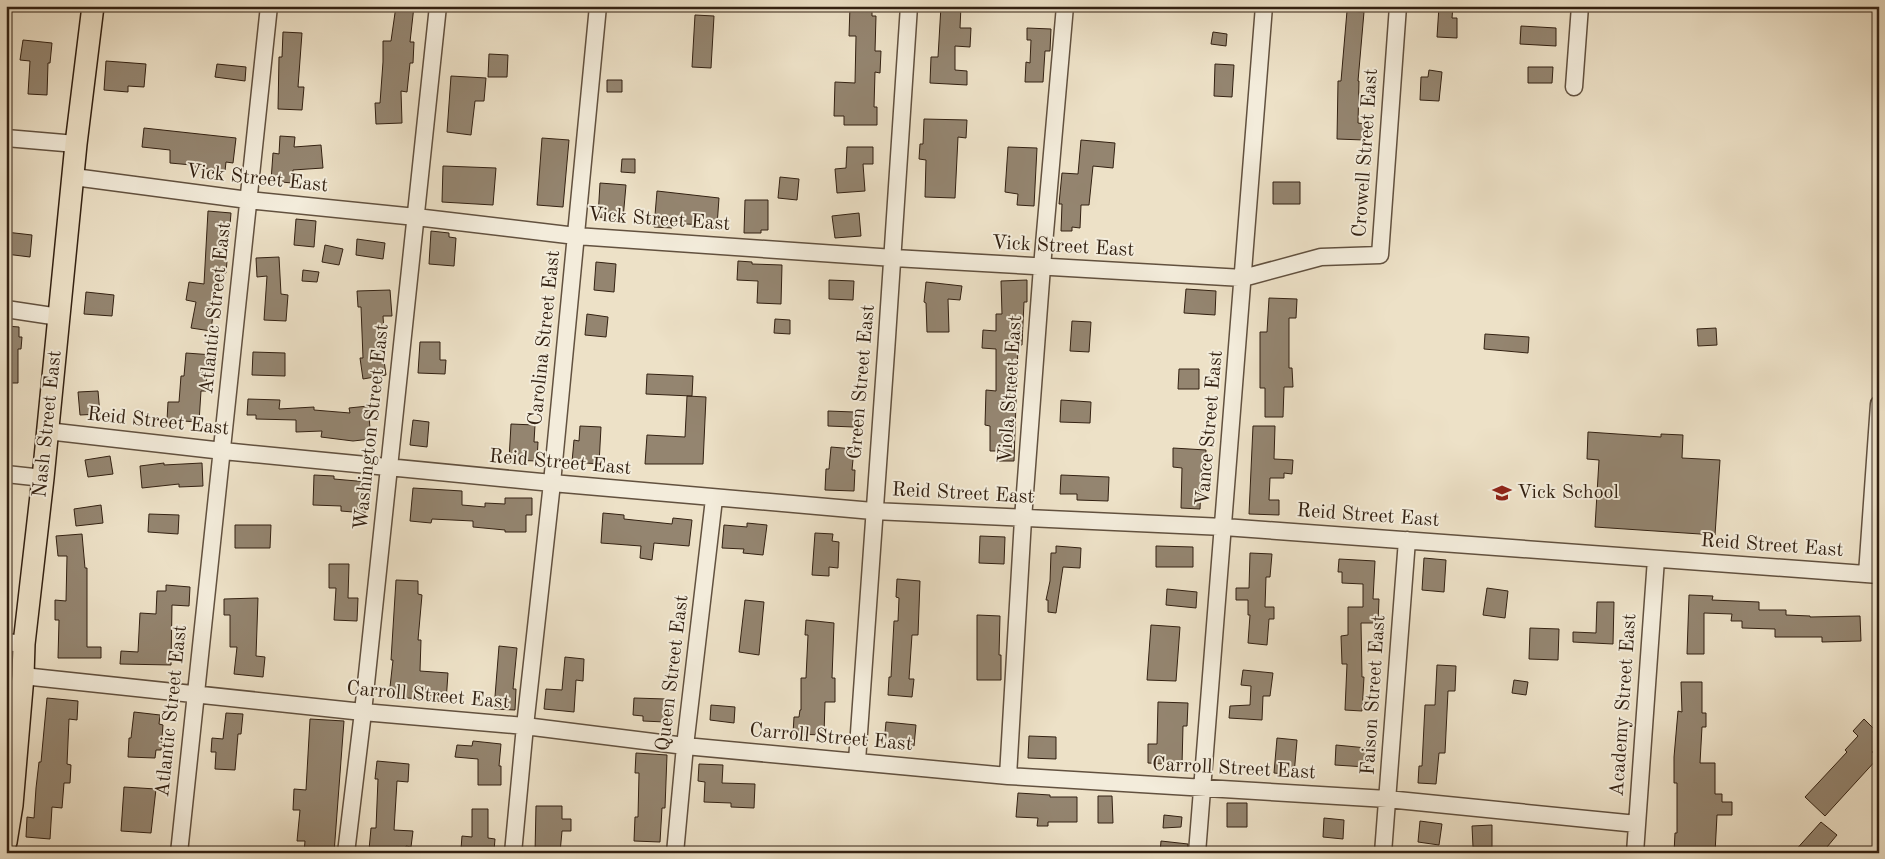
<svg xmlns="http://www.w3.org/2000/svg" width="1885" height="859" font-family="'Old Standard TT',serif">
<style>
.building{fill:#948570;stroke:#332112}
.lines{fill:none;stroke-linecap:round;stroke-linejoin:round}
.minor-casing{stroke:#62513f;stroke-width:19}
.major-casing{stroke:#332112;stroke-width:24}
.minor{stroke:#f3ecdb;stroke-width:16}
.major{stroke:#ede1c7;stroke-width:21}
.labels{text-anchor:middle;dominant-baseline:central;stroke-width:4;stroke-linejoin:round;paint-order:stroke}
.street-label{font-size:20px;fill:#332112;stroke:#f3ecdb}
.poi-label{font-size:20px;fill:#332112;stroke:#f3ecdb;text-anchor:start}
</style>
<rect width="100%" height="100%" fill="#ede1c7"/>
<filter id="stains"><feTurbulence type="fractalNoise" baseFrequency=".004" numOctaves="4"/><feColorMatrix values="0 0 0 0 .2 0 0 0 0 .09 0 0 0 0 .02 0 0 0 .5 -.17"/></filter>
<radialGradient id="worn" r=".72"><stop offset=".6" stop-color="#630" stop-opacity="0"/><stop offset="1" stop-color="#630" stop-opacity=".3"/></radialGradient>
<path class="building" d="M396 6H414L410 42H414L413 63H410L407 92 401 91 402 123 376 124 375 103H380L383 62V41H391Z
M850 6H872V16H876L875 51H881L880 73 875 72 874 107H877V125H844V116H834L835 82 855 83 856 36H849Z
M941 6H961L960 28H971L970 47 955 46V70L967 71V85L930 83 931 57H938Z
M1439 6H1453L1452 18H1457V38L1437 37Z
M1347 11 1364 12 1358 81H1359L1358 123 1364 124V140L1337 139 1338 81H1341Z
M695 15 714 16 711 68 692 67Z
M1521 26 1556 28V46L1520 44Z
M1027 28 1051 29 1050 51H1045L1043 82H1025L1026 62 1030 63 1031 40H1027Z
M283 32 302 33 298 87H304L302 110 278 109 279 57H282Z
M1213 32 1227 34 1226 46 1211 44Z
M23 40 52 43 50 63H48L47 95 28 94 30 61 20 60Z
M489 54 508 55 507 77H488Z
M106 61 146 64 144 87 128 86V92L104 90Z
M217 64 246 67 245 81 215 77Z
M1215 64 1234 65 1232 97 1214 96Z
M1528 67H1553L1552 83H1528Z
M1429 70 1442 72 1439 101 1420 100 1421 77H1428Z
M451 76 486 78 484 101H475L471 135 447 132Z
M607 80H622V92H607Z
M924 119 967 120 966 138 958 137 955 198 925 197 926 160 919 159 920 144H923Z
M144 128 236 138 233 163 226 162 225 171 192 167V165L170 163V150L142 147Z
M280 136 295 137 294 147 321 145 323 168 293 170 292 183 271 181 273 153 279 154Z
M542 138 569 140 563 207 537 205Z
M1081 140 1115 143 1113 168 1093 166 1089 205H1081L1080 228 1072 227V231H1061L1062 204H1059L1062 173 1078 174Z
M847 147H873V164H863L865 191 837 193 835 169 846 168Z
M1008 147 1037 148 1034 206 1017 205 1018 194 1005 192Z
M622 159H635V173L621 172Z
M443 166 496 168 493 205 442 202Z
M780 177 799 179 797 200 778 198Z
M1273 182H1300V204H1273Z
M600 183 626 185 623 219 598 217Z
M657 191 719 198 717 226 672 223V228L654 227Z
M745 200H768V230H761V233H744Z
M208 211 231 213 226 273 218 272 211 331 191 328 196 302 186 300 189 282 204 284Z
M859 213 861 236 835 238 832 216Z
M296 219 316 221 314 247 294 245Z
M431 231 449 233V237L456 238 454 266 429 264Z
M6 232 32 235 30 257 6 254Z
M357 239 385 243 383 259 356 255Z
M325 245 343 249 339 265 322 262Z
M279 257 281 294 288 295 286 321 264 320 267 276 257 277 256 258Z
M738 261 752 262V264L782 265 781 304 757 303 758 281 737 280Z
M596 262 616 264 614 292 594 290Z
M303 270 319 272 317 282 302 281Z
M829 280 854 281 853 300 829 299Z
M1027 280V302H1024L1022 345H1018L1014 461H998V451H990V426L985 425 986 390 996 391V349L982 348 983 330 996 331V314H1002L1001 281Z
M926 282 962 286 960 300 948 299 949 332H927L926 303 924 302Z
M1186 289 1216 291 1215 315 1184 313Z
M390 290 392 316H383L385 346H382L386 375 363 379 360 358H363L361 307H358L357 291Z
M86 292 114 295 112 316 84 314Z
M1269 298 1297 299 1296 318H1289V368H1292L1293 387H1284L1283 417H1265V388H1260V332H1267Z
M587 314 608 317 606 337 585 335Z
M775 319 790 320V334L774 333Z
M1072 321 1091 322 1089 352 1070 351Z
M6 326 19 327V337H22L21 349H18V383H6Z
M1716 328 1717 345 1698 346 1697 329Z
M1485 334 1529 337 1528 353 1484 349Z
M420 342H440V360H446L445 374 418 373Z
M253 352 285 353V376L252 375Z
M186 353 213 355 212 370H207L206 391H201L199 422 167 420 168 402H179L181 376H184Z
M1179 369H1199V389H1178Z
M647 374 693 376 692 396 646 394Z
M98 391 100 414 80 415 78 392Z
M687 396 706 397 703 464H645L647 435 685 437Z
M248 399 280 400 279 409 314 407V410L350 413 349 408 368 406 371 439 353 441 321 437 322 431 296 432V420L256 419V415H247Z
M1061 400 1091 402 1090 423 1060 422Z
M828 411 854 412V427L828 426Z
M413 420 429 422 427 447 410 445Z
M511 424 535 425 534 442H538L537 461 509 460Z
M580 426 601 427 599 464 572 462 574 440 579 441Z
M1253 426H1275L1274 459 1293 460 1292 474 1284 473V478H1270L1269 500H1279V515L1249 514Z
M1588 432 1661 437V434L1683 435 1682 458 1720 460 1715 535 1595 527 1599 460 1587 459Z
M831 447 854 449 852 470H855L854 491 825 490 826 469H829Z
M1173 448 1206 450 1205 468H1202L1200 509 1181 508 1182 468 1173 467Z
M110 456 113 474 88 477 85 460Z
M164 463V465L202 463 203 486 179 487V484L142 488 140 466Z
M314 475 334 476V479L368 482 365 513 341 511V506L313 505Z
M1061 475 1109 477 1108 501 1077 500V494H1060Z
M413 488 462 491V505L485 507V503L505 504V498H532V515H526V532H505V530L473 527V521L432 519 431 523 410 521Z
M101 505 103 523 76 526 74 509Z
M603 513 624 515V519L672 524 673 518 692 520 689 546 654 543 652 560 640 558 641 546 601 543Z
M149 514 179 515 178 534 148 532Z
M747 523 767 525 763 555 743 553 744 549 722 548 724 525 747 527Z
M235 525H271L270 548H235Z
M815 533 833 534 832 541 839 542 838 568 829 567V576L812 575Z
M82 534 85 568H87V647H101V658H58L59 620H55V600L66 601 67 556H58L56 536Z
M980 536 1005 537 1004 564 979 563Z
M1056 546 1081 548 1080 568 1063 567 1056 613 1048 612V600H1046L1050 581 1051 553H1056Z
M1156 546 1193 547V567H1156Z
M1250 553 1272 554 1270 577H1266L1265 607H1274V619H1269L1267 645 1248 643 1250 615H1248V600H1236V588H1249Z
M1424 558 1446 560 1444 592 1422 590Z
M1339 559 1375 561 1373 599H1379L1378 623H1361L1362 677H1364L1362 711 1345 710 1347 664H1342L1341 636 1348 635V607H1363V584L1342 583V572H1338Z
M329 564H349L348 598H358L357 621 334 620 336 588H329Z
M897 579 920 581 918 635H912L909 679H914L912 697 888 695 889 677H891L894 621H898L899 598 896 597Z
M396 580 418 581V594L422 595 418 640H421L420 671 448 673 446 702 389 696 393 660H391Z
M166 585 190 587 189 606 172 605 171 665 120 664 121 651 138 652 140 613 156 614 157 591H166Z
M1487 588 1508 591 1505 618 1483 615Z
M1167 589 1197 592 1196 608 1166 605Z
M1689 595 1713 596 1712 600 1759 602V610H1786V615L1810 616V617L1860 616 1861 641 1822 642V637H1775V629L1742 628V621H1731L1732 614 1704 613V654H1687Z
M258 598 256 656 265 657 263 677 234 674 237 647H230V615H224V599Z
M745 600 764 602 759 655 739 652Z
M1597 602H1614L1613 644 1573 642V632L1596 633Z
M977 615 1000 616 999 655H1001V680H977Z
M806 620 834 623 832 678H835V702H825L824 735 793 734 794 717H799L800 710H801V678H806L808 635H805Z
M1151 625 1180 627 1176 681 1147 680Z
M1530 628 1559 629 1558 660 1529 659Z
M499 646 517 648 513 689H516L515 710 494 709Z
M565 657 584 659 583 681 576 680 574 712 544 709 546 689 562 690Z
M1437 665 1456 666 1455 691H1448L1445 753H1439L1436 784 1418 783 1419 766H1422L1425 705H1435Z
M1243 670 1273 673 1270 696H1263L1262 720 1229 718 1230 706 1250 705 1251 686 1241 685Z
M1514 680 1528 682 1526 695 1512 693Z
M1681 682H1702V713H1706V727H1702L1700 763H1715V794H1722V802H1732V815H1717L1715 853H1674L1675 833H1677V783H1674V757L1678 711 1682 712Z
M47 698 78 701 77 720 69 719 67 764 71 765 70 783H64L62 808 52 807 50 839 26 837 27 817 34 818 36 788 39 762H41Z
M634 698 666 699 665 722 643 721V716L633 715Z
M1158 702 1188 703 1187 726H1183L1182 765 1148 763V744H1157Z
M711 705 735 707 734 723 710 720Z
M134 712 160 715 159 724 163 725 161 750H156L155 758 128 757 129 738H131Z
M226 713 243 714 241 734H238L235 770 215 769 216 752H211L212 738 223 739Z
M310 719 344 721 334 853H304L305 841H297L300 810H293L294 789 306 790Z
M1864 719 1879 734V745L1872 752 1878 758 1825 816 1805 797 1847 752 1845 750 1858 736 1853 731Z
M886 722 916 725 914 746 884 743Z
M1029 736 1056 737V759L1028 758Z
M1277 738 1297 740 1294 775 1274 773Z
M473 741 501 744 499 766H501V785H478V759L455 757 457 745 472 746Z
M1336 745 1367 748 1366 767 1335 765Z
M636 753 667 755 665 808H662L660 842 634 841 635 817H638L639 773H635Z
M377 761 409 764 408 782 397 781 394 830 413 831 411 847 406 846V853L369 850 371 828H376L378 779H375Z
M699 764 723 765 722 783 755 784 754 808 731 807V803L704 802 705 782 698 781Z
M124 787 156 789 151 833 121 831Z
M1018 793 1050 795V797H1077V822H1048V826H1037L1038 818 1016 817Z
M1098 796H1112L1113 823H1098Z
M1227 803H1247V827H1227Z
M536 806H562V819H571V831H562L560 853H535Z
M472 809H488V838L495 839 494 851 461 849 462 836 472 837Z
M1164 815 1182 817 1181 827 1163 828Z
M1324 818 1344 820 1343 839 1323 837Z
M1420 821 1442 824 1439 845 1418 842Z
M1821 822 1837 835 1822 853H1793Z
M1492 825V847H1473L1472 826Z
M1161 841 1188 844 1187 853H1160Z"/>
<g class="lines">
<g class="minor-casing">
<path id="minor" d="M1574 87 1580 6
M6 138 76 144
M74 177 248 200 416 217 576 236 894 258 1243 278 1321 257 1380 255 1398 6
M6 309 59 317
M47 431 223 451 552 483 873 511 1224 527 1879 575
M6 474 43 478
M1867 574 1879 404
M6 642 24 644
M23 676 363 712 525 726 685 746 1008 776 1387 799 1637 824
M857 761C874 509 894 258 909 6
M1008 776 1023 519 1042 267 1065 6
M179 853 269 6
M346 853 363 712 438 6
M513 853 525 726 552 483 598 6
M675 853 685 746 714 499
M1197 853 1264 6
M1383 853 1407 540
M1635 853 1656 559"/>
</g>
<g class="major-casing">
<path id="major" d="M6 842 12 805 23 676 24 644 43 478 76 144 93 6"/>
</g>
<use href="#minor" class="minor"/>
<use href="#major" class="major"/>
</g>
<defs>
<g id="school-bare" transform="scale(1.5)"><path d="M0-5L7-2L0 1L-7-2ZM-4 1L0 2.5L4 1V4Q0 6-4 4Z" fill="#8f2418" stroke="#f3ecdb" stroke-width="2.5" paint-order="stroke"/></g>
</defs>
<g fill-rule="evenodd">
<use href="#school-bare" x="1502" y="493"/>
</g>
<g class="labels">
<g class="street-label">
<text transform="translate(1366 153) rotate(-86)">Crowell Street East</text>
<text transform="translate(257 179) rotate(6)">Vick Street East</text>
<text transform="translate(659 220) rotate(4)">Vick Street East</text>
<text transform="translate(1063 247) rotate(3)">Vick Street East</text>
<text transform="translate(216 308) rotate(-84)">Atlantic Street East</text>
<text transform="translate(545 338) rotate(-84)">Carolina Street East</text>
<text transform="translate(862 382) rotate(-85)">Green Street East</text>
<text transform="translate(1011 389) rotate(-86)">Viola Street East</text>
<text transform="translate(158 422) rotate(6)">Reid Street East</text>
<text transform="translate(48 424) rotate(-84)">Nash Street East</text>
<text transform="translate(372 427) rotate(-84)">Washington Street East</text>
<text transform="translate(1210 428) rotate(-85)">Vance Street East</text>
<text transform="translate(560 463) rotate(5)">Reid Street East</text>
<text transform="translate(963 494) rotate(3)">Reid Street East</text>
<text transform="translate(1368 516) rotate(4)">Reid Street East</text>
<text transform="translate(1772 546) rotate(4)">Reid Street East</text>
<text transform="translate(673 673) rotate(-83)">Queen Street East</text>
<text transform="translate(1374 695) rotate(-86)">Faison Street East</text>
<text transform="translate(428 696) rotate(5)">Carroll Street East</text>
<text transform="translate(1624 705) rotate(-86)">Academy Street East</text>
<text transform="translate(172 711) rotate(-84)">Atlantic Street East</text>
<text transform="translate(831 738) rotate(5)">Carroll Street East</text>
<text transform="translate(1234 769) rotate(3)">Carroll Street East</text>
</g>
<g class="poi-label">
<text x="1517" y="493">Vick School</text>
</g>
</g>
<rect width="1885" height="859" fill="none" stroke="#ede1c7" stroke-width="25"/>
<rect x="8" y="8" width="1870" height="844" fill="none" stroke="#332112" stroke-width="2.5"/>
<rect x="12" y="12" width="1860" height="834" fill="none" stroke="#332112"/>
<rect width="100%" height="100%" filter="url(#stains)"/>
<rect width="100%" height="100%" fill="url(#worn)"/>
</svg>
